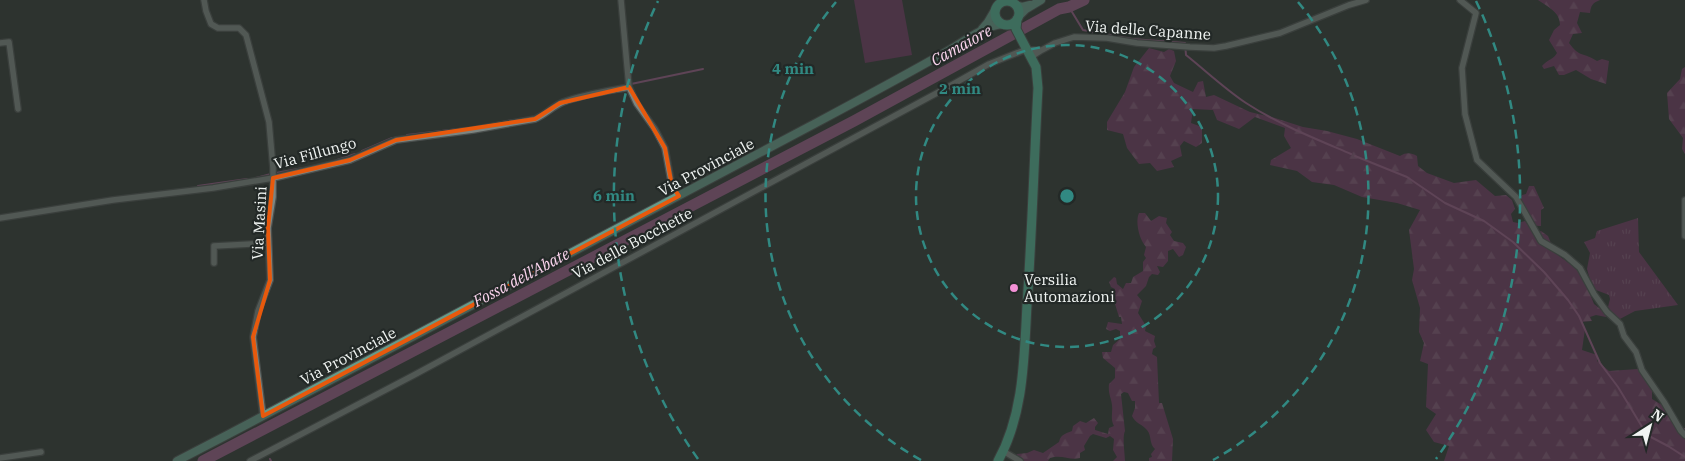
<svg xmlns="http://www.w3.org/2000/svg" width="1685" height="461" font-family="'IBM Plex Serif',serif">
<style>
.grass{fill:url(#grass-tufts)}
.forest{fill:url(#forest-firs)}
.pitch{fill:#703560}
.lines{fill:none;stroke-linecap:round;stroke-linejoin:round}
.stream{stroke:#995986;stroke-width:2}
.river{stroke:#995986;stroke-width:11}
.street-casing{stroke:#4a4f4d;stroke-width:8}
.secondary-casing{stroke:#4a4f4d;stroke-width:10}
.primary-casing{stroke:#4a4f4d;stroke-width:11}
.street{stroke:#7d8581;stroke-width:5.5}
.secondary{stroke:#669b8a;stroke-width:8}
.primary{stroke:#50b193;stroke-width:9}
.marked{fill:none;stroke:#e8590c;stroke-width:4;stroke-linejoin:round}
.ring{fill:none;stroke:#318982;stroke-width:2.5;stroke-dasharray:9 6}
.poi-dot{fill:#f391d6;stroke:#232927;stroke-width:2}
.labels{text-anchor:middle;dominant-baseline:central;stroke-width:4.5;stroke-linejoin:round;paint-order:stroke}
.street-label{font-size:15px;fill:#f1f5f3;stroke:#232927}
.poi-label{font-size:15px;fill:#f1f5f3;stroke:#232927;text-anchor:start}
.water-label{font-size:16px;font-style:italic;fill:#fbd5ee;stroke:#232927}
.centre{fill:#318982;stroke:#232927;stroke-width:2.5}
.ring-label{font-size:15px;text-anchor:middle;font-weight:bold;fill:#318982;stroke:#232927;stroke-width:4.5;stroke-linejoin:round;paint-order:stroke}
</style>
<defs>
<pattern id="grass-tufts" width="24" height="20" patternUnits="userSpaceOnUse" patternTransform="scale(1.25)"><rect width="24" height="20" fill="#703560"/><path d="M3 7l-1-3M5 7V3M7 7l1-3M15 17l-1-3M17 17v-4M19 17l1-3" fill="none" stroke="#855377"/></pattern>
<pattern id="forest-firs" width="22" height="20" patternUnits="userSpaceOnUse" patternTransform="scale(1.25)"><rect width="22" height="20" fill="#703560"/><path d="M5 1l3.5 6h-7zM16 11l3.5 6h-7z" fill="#855377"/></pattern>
</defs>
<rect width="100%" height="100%" fill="#2d3330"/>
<path class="grass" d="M1638 218 1639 252 1678 305 1635 311 1618 320 1608 307 1610 299 1609 295 1596 290 1591 283 1587 269 1590 253 1584 242 1595 238 1597 231Z"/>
<path class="forest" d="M1538 0H1600C1592 3 1591 6 1590 13L1580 12 1577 23 1582 33 1573 34 1569 43C1580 58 1583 52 1597 61L1602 59 1609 61 1606 84 1591 79 1576 70 1564 75H1559L1554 66 1544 69 1542 66C1547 60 1554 59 1557 53L1549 40 1554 30 1560 25C1560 12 1548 7 1538 0Z
M1149 48 1164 52 1169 49 1174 51 1176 61 1170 76 1174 83 1193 92 1198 82 1203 81 1206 97 1214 95 1250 112 1275 118 1303 127 1327 131 1357 139 1400 156C1407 152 1411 153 1417 156L1418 166 1427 173 1454 183 1476 180 1495 196 1506 195 1512 200 1515 209 1511 214 1513 222 1518 223 1525 221 1534 234 1541 231 1548 236 1555 253 1581 272 1594 304 1607 314 1606 317 1596 315 1590 317 1592 321 1581 322 1585 329 1582 350 1597 355V361L1609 371 1638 369 1652 389V399L1662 405 1676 428H1685V461H1444L1449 446 1434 442 1426 430 1436 414 1426 407 1428 364 1420 361 1424 343 1419 332 1420 308 1412 280 1414 269 1409 230 1420 210 1397 203 1362 197 1334 185 1312 182 1297 171 1270 165 1271 160 1291 148 1284 136 1285 128 1255 117 1239 129 1217 120 1213 110 1193 109 1191 123 1202 127V143L1196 147 1184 141 1180 146 1182 156 1171 161 1174 167 1157 171 1150 163 1139 164 1127 148 1123 134 1107 130V122L1125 92 1134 67Z
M1685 67V154L1682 149 1683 138 1669 119 1667 93 1680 79 1682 69Z
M1529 186H1534L1544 208 1541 210V226C1528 227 1523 213 1517 203L1522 195 1526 194Z
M1139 213H1145L1151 221 1159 216 1167 218 1166 223 1172 232 1170 235 1174 241 1183 243 1186 247 1183 255 1179 257 1173 249 1168 251V261L1163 267 1157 266 1160 272 1158 275 1152 274 1149 277 1146 286 1137 295 1142 301 1138 313 1146 326 1145 331 1155 336 1154 341 1156 347 1153 349 1152 354 1157 357 1159 403H1162L1173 439 1172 461H1149V458L1152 457 1151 454 1155 449C1149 444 1152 436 1147 430 1142 424 1135 423 1132 416L1135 408V401H1132L1128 393 1124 392 1121 394 1125 431C1122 437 1125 454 1125 461H1113L1117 457 1113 450 1114 439 1110 436 1106 438 1093 434 1090 436 1084 446 1085 450 1080 453V458C1070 461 1062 454 1050 458L1048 461H1015L1017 454 1027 453 1034 450 1043 453 1059 442C1061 434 1065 434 1072 431L1073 426 1080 421 1086 423 1094 418 1098 423 1095 427V430L1108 434 1109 428 1114 426C1110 419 1113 413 1112 405 1111 397 1108 394 1109 384L1115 378V368L1103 358 1102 352H1111L1113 345 1120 339V331L1116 329 1110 331 1106 329 1108 322 1122 324 1121 317H1119L1115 304V289L1111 287 1109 282 1114 277 1116 278 1117 284 1123 289 1126 283H1131L1133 277 1143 271V262L1146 258 1144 255 1146 247C1139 239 1135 222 1139 213Z"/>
<path class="pitch" d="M854 0H902L912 55 865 63Z"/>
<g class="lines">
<path class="stream" d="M1069 7 1083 30 1132 39 1185 43 1186 55C1206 71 1225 89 1246 103 1278 124 1316 139 1351 154
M631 84 703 69
M482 126 513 120
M407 135 467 128
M362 151 392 138
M1355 156 1407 177 1445 203 1484 221 1513 242 1544 272 1568 300 1579 316 1600 363 1618 387 1647 435 1668 446 1685 457
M337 160 355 154
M276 173 303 168
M256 178 271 174
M198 186 247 179
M270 459 271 461"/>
<path class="river" d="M203 461 854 121 1059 9 1069 7 1084 0"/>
<g class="street-casing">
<path id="street" d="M204 0 206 11 211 24 218 28H239L246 35 269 122 273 168V197L268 228 270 280 258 311 253 337 263 416
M621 0 629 87 637 104 655 129 665 148 672 186 679 196
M1460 0 1476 13 1462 68 1465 114 1477 160 1516 197 1541 241 1565 255 1580 268 1594 294 1607 312 1620 324 1624 336 1636 352 1642 370 1664 402 1681 431 1685 435
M0 43 9 42 18 109
M1027 50H1042L1031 57
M1042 50 1055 43 1074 37 1107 38 1137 43 1190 47 1214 48 1226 46 1280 33 1349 5 1366 0
M1685 200V236
M0 218 113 200 213 188 273 178 350 160 396 140 473 130 535 119C545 115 553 106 563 102 584 94 607 91 629 87
M214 263V246L268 243
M1003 451 1020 461
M0 458 41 452
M250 461 414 375 948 87 989 64 1027 49"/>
</g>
<g class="secondary-casing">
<path id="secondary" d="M1016 5 1022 7 1030 5
M1019 16 1026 9 1041 0
M982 29 988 22 995 10
M177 461C391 350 604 237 816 123 859 100 902 77 944 53 963 43 980 27 1002 24"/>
</g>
<g class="primary-casing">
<path id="primary" d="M995 13a12 12 0 1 1 24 0a12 12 0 1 1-24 0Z
M998 461C1024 414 1024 358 1027 305 1032 233 1034 161 1038 88L1036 67 1016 29 1017 19"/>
</g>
<use href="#street" class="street"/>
<use href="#secondary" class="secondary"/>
<use href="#primary" class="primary"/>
</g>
<path d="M0 0H1685V461H0ZM629 87 665 148 672 186 679 196 263 416 253 337 270 280 268 228 273 178 350 160 396 140 535 119 560 103Z" fill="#2d3330" fill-opacity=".55" fill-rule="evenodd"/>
<path class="marked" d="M629 87 665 148 672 186 679 196 263 416 253 337 270 280 268 228 273 178 350 160 396 140 535 119 560 103Z"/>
<g class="ring">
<circle cx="1067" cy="196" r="151"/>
<path d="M921 460A302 302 0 0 1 836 2M1298 2A302 302 0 0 1 1213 460"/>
<path d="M698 459A453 453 0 0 1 658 1M1476 1A453 453 0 0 1 1436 459"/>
</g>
<circle class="poi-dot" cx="1014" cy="288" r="5"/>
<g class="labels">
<g class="street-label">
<text transform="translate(1148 30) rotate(4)">Via delle Capanne</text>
<text transform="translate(315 153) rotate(-15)">Via Fillungo</text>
<text transform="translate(706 167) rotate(-28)">Via Provinciale</text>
<text transform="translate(259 223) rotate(-87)">Via Masini</text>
<text transform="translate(632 243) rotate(-28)">Via delle Bocchette</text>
<text transform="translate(348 356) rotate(-28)">Via Provinciale</text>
</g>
<g class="poi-label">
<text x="1024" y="279">Versilia<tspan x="1024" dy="17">Automazioni</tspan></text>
</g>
<g class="water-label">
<text transform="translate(961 45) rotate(-29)">Camaiore</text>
<text transform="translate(521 277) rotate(-28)">Fossa dell'Abate</text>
</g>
</g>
<circle cx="1067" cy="196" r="8" class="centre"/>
<g class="ring-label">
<text x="793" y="74">4 min</text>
<text x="960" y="94">2 min</text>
<text x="614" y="201">6 min</text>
</g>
<g transform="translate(1650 426) rotate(36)" stroke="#232927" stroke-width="4" paint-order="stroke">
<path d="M0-4L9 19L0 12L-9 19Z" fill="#f1f5f3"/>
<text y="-8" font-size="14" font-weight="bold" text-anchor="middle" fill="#f1f5f3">N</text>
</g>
</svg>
